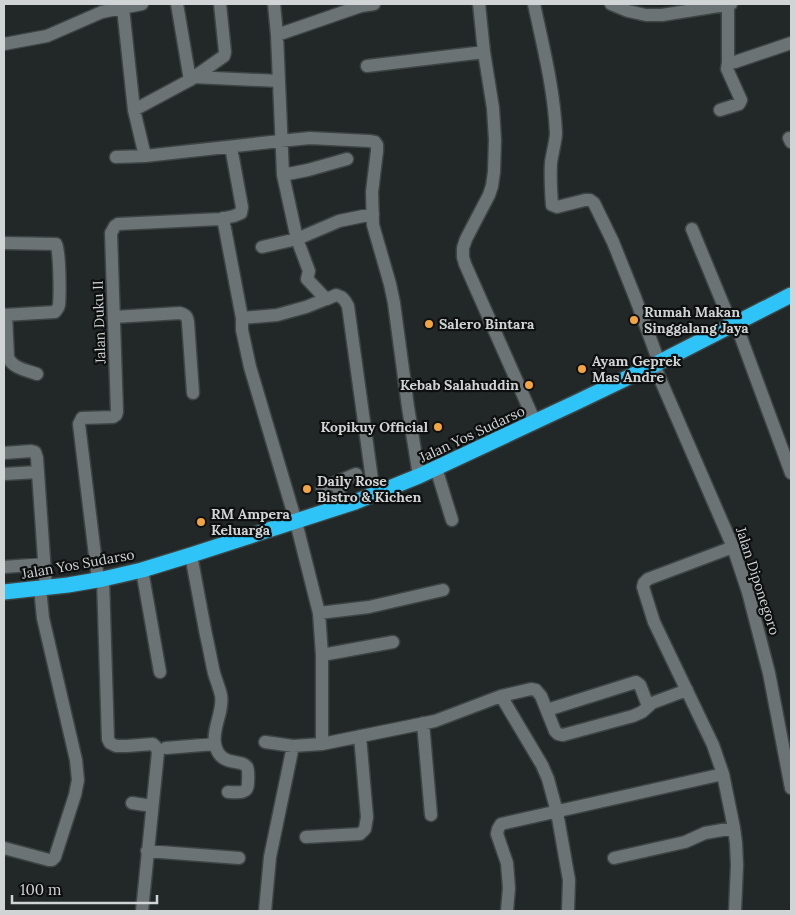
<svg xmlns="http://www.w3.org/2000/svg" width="795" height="915" font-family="Lora,serif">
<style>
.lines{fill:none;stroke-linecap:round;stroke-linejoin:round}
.minor-casing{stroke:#3e4444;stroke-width:15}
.highway-casing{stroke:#3e4444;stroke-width:18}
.minor{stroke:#6c7374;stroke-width:12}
.highway{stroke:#2ec4f7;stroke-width:15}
.poi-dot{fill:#f3a442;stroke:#0e1010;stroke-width:2}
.labels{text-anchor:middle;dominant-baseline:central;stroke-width:4.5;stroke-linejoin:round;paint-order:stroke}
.poi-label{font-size:14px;font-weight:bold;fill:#d0d4d4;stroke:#0e1010;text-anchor:start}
.street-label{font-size:14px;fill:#d0d4d4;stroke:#0e1010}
</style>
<rect width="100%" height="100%" fill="#222828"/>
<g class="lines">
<g class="minor-casing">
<path id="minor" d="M177 4 190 80
M274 4 277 35 283 175 297 239 309 271 307 279 326 299H327L336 295C343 297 345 300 348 306L374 494
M479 4 484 52 493 108 495 140 494 172 492 186 489 195 466 239 463 248V257L465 264 535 422
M534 4C543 46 554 89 556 133 556 140 552 154 551 163 550 177 551 191 552 205L557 207 585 200H590L594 203 613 242 635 297 659 362
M611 4 628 11 646 15H662L731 4
M728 4V63L735 62 791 43
M123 8 134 110 145 156
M277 35 361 6 374 4
M4 44 47 36 102 12 142 4
M367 66 484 52
M193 77 279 81
M134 110 190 80 224 56 225 52 220 4
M720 110 739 104 741 100 727 69 728 63
M789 138 791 142
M116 157 145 156 280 141 310 138 369 141 375 142 377 145V151L372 192 373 225 390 284 394 303 408 407 419 476
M283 175 308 170 347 159
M223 218 242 318V330L250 367 296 522 319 613 322 655V744
M692 229 732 326
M4 243 56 244C60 253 60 295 59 305 58 309 57 309 55 312L4 315
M262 247 297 239 339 221 373 214
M6 315 8 357C12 368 26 370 37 374
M114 317 180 313C186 315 187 316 188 322L193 393
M242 318 277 315 306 307 326 299
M736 324 791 473
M654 365 733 547 748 592 769 673 791 788
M4 453 31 451 35 452 37 458 46 588
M436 468 452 520
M4 474 38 472
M337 482 342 506
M322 488 356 474
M733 547 648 579 644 583 643 587 654 622 713 745 723 774 734 828 736 843 737 865 735 911
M191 555C196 582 201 608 206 635 209 647 211 660 214 673 216 680 219 687 221 695 224 712 212 727 215 744 220 768 241 758 247 767 249 771 248 779 248 783 248 795 237 792 228 792
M4 567 44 564
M142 570 160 672
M103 579 108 739 110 743 116 746H127L153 744 156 747 158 752 142 911
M98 580 79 424 82 418 113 417 116 415 117 412 111 233 115 226 118 224 220 219 234 216 241 213 242 207 231 147
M319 613 369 607 443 590
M322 655 393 642
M501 696 542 765 548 779 557 812 569 880 568 911
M547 710 636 682 640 685 648 706
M423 723 431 815
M265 742 293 746 322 744 435 721 501 696 531 689 536 690 541 696 555 731 558 734 563 735 633 716 642 712 652 703 687 690
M166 748 215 744
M132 803 152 806
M306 837 360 834 365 829 367 817 360 736
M4 848 49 860H52L55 857 75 795 78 780 76 760 43 618 40 588
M147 851 239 858
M614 858 685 842 705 833 734 828
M265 911 270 857 293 746
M507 911 509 888 507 863 497 834 498 829 501 824 723 774"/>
</g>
<g class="highway-casing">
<path id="highway" d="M4 592 68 585 103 579 142 570 191 555 355 502 419 476 577 402 654 365 791 295"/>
</g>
<use href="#minor" class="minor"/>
<use href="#highway" class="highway"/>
</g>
<g class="poi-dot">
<circle cx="634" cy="320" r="5"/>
<circle cx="429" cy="324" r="5"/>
<circle cx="582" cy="369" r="5"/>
<circle cx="529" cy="385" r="5"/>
<circle cx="438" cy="427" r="5"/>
<circle cx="307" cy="489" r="5"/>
<circle cx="201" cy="522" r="5"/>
</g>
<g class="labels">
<g class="poi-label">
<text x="644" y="312">Rumah Makan<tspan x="644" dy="16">Singgalang Jaya</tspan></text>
<text x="439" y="324">Salero Bintara</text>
<text x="592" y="361">Ayam Geprek<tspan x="592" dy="16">Mas Andre</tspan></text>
<text x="519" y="385" text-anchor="end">Kebab Salahuddin</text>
<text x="428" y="427" text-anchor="end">Kopikuy Official</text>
<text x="317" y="481">Daily Rose<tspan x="317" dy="16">Bistro &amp; Kichen</tspan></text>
<text x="211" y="514">RM Ampera<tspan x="211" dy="16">Keluarga</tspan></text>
</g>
<g class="street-label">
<text transform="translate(99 322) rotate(-92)">Jalan Duku II</text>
<text transform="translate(472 434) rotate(-25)">Jalan Yos Sudarso</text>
<text transform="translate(78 564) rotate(-10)">Jalan Yos Sudarso</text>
<text transform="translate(758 581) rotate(72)">Jalan Diponegoro</text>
</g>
</g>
<rect width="795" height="915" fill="none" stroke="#d0d4d4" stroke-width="10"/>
<path d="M12 895v8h145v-8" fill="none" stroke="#d0d4d4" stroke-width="2.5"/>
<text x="20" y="895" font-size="15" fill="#d0d4d4" stroke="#0e1010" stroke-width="4" paint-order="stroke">100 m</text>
</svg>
